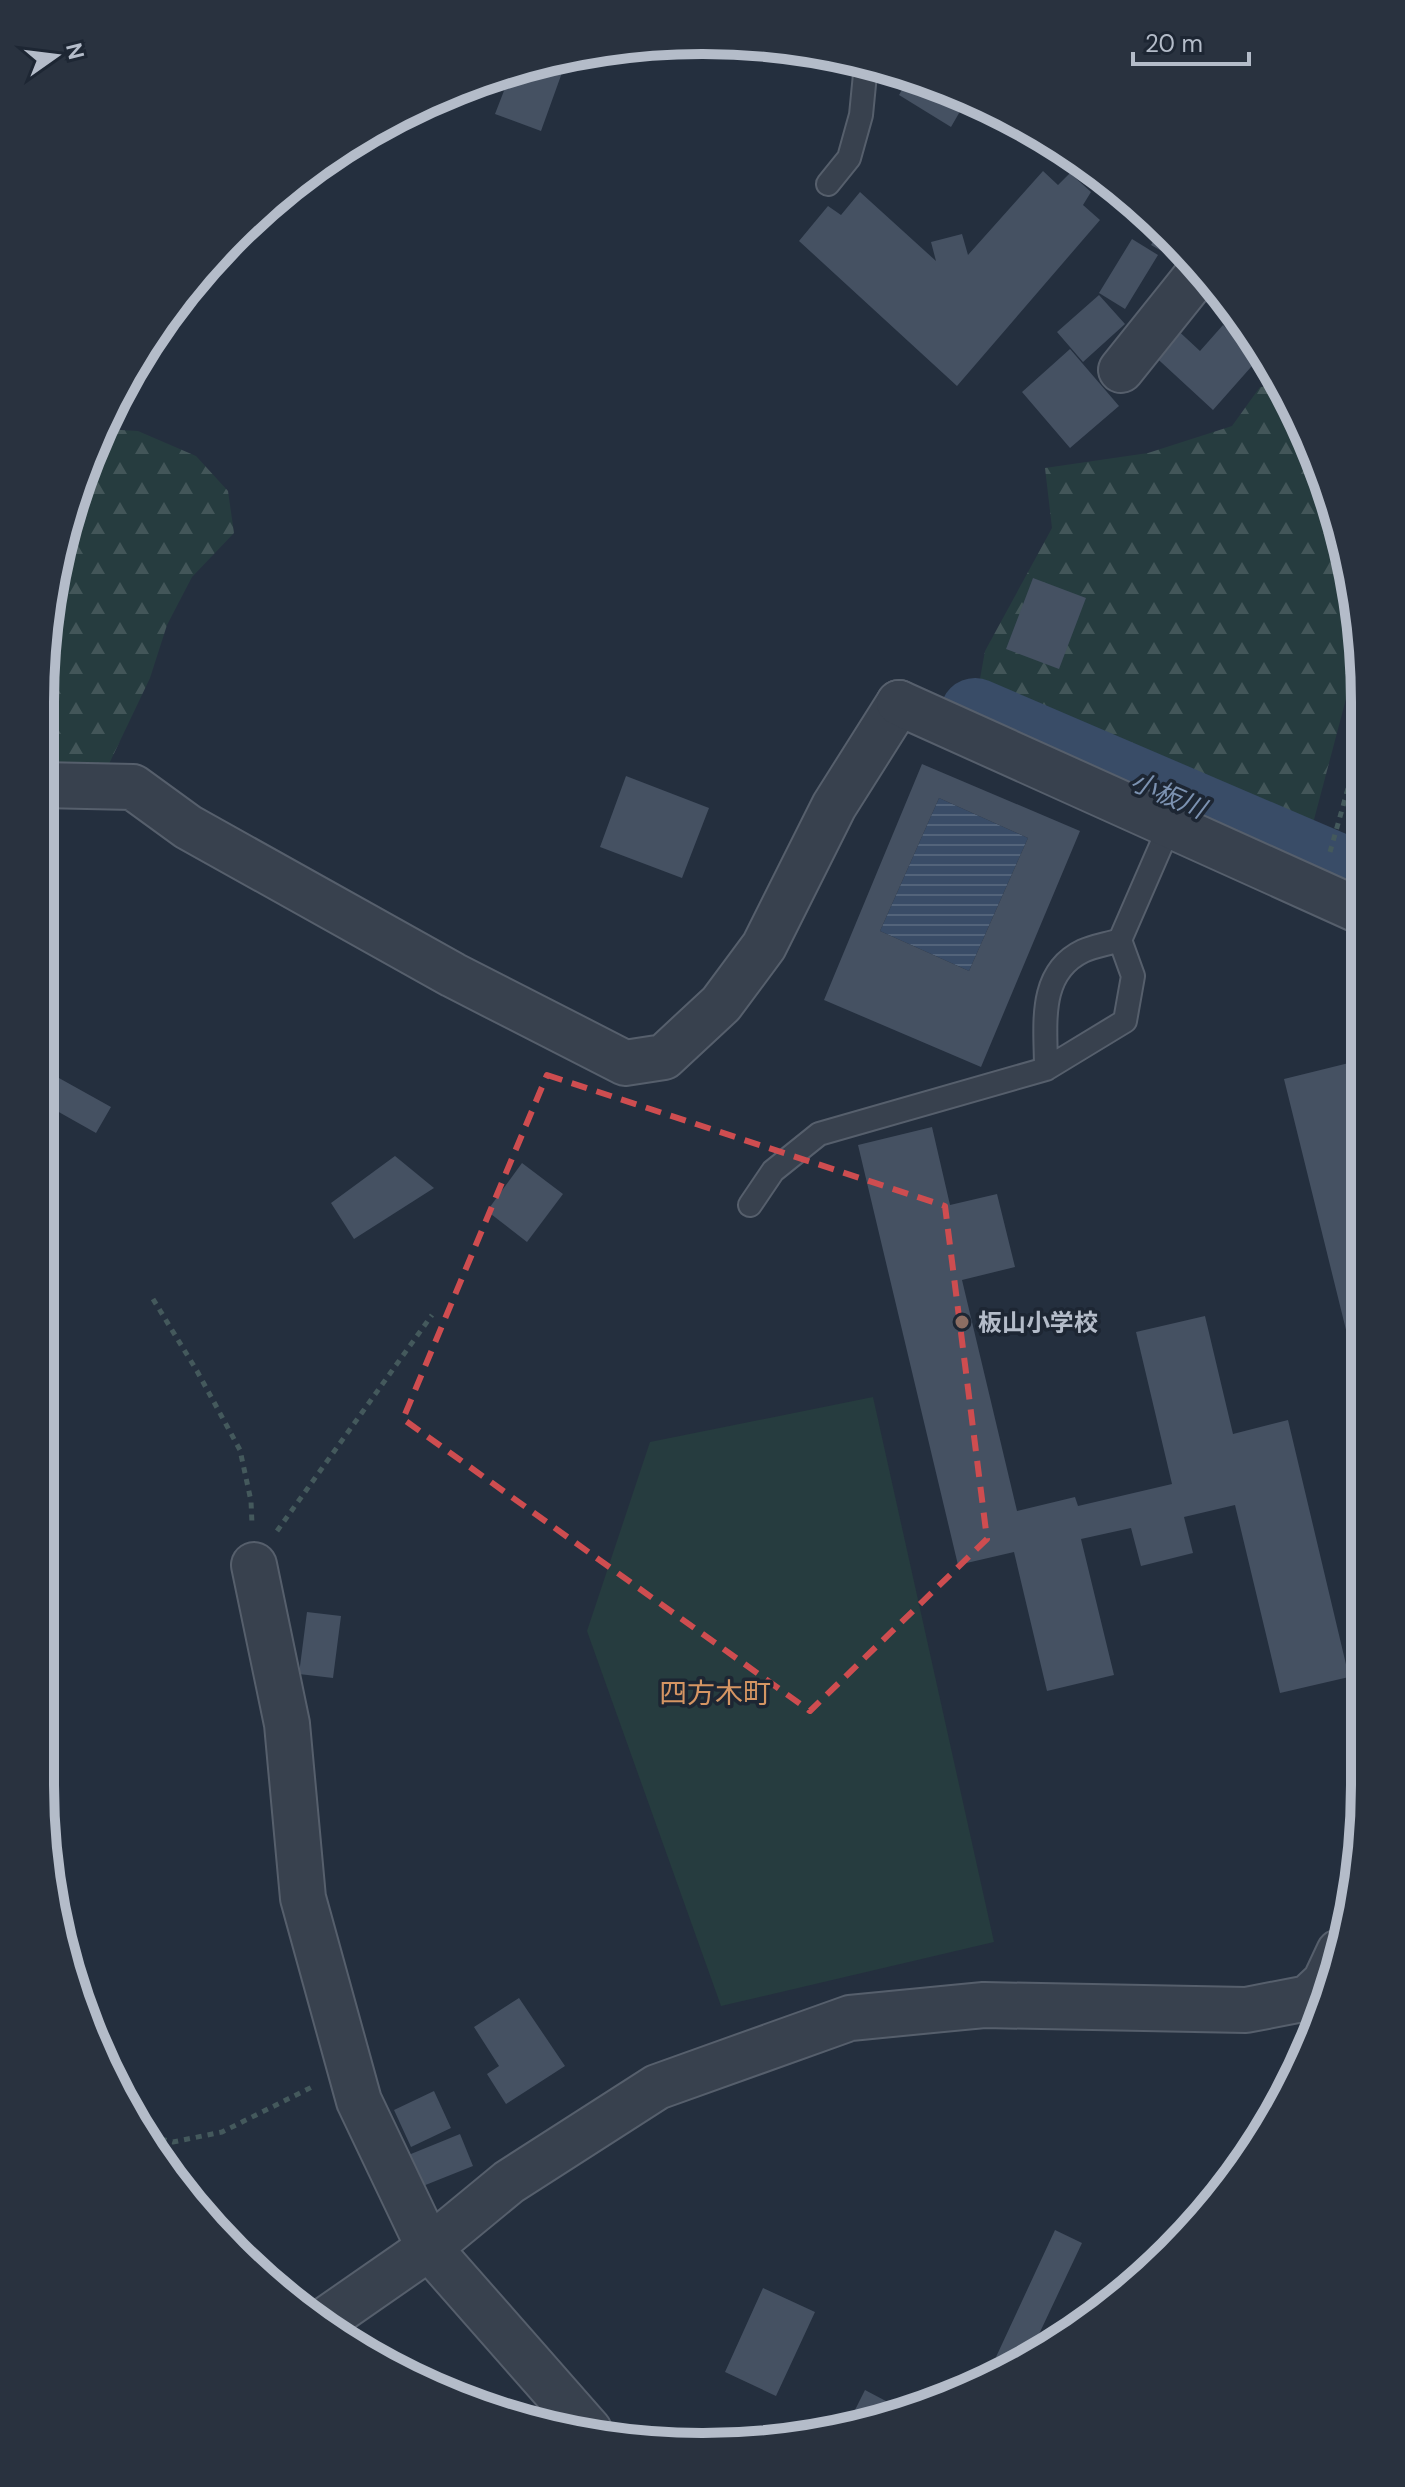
<svg xmlns="http://www.w3.org/2000/svg" width="1405" height="2487" font-family="'DM Sans','Noto Sans JP',sans-serif">
<style>
.forest{fill:url(#forest-firs)}
.pitch{fill:#263c3f}
.water{fill:url(#water-rules)}
.lines{fill:none;stroke-linecap:round;stroke-linejoin:round}
.river{stroke:#394c67;stroke-width:70}
.building{fill:#455162;fill-rule:evenodd}
.service-casing{stroke:#565f6c;stroke-width:26}
.minor-casing{stroke:#565f6c;stroke-width:48}
.tertiary-casing{stroke:#565f6c;stroke-width:48}
.path{stroke:#44595c;stroke-width:5;stroke-dasharray:6 6;stroke-linecap:butt}
.service{stroke:#38414e;stroke-width:22}
.minor{stroke:#38414e;stroke-width:44}
.tertiary{stroke:#38414e;stroke-width:44}
.marked{fill:none;stroke:#ce4d50;stroke-width:6;stroke-dasharray:16 10;stroke-linejoin:round}
.education-dot{fill:#8d6e63;stroke:#1d2633;stroke-width:3}
.labels{text-anchor:middle;dominant-baseline:central;stroke-width:7;stroke-linejoin:round;paint-order:stroke}
.poi-label{font-size:24px;font-weight:bold;fill:#b4bcc9;stroke:#1d2633;text-anchor:start}
.water-label{font-size:26px;font-style:italic;fill:#7c92b1;stroke:#1d2633}
.quarter-label{font-size:28px;fill:#d59563;stroke:#1d2633}
.rim{fill:none;stroke:#b4bcc9;stroke-width:10}
</style>
<defs>
<pattern id="forest-firs" width="22" height="20" patternUnits="userSpaceOnUse" patternTransform="scale(2)"><rect width="22" height="20" fill="#263c3f"/><path d="M5 1l3.5 6h-7zM16 11l3.5 6h-7z" fill="#435659"/></pattern>
<pattern id="water-rules" width="6" height="5" patternUnits="userSpaceOnUse" patternTransform="scale(2)"><rect width="6" height="5" fill="#394c67"/><path d="M0 2.5h6" fill="none" stroke="#53647b"/></pattern>
</defs>
<rect width="100%" height="100%" fill="#242f3e"/>
<path class="forest" d="M1279 386 1330 489 1358 609 1351 680 1307 846 976 701 985 651 1052 528 1045 468 1148 453 1232 426 1260 387Z
M105 429 138 431 196 456 228 491 234 533 192 577 167 625 150 678 109 764 41 762V660L63 531Z"/>
<path class="pitch" d="M873 1397 994 1942 721 2006 587 1631 650 1442Z"/>
<path class="water" d="M939 798 1028 838 969 971 880 931Z"/>
<g class="lines">
<path class="river" d="M975 713 1360 878"/>
</g>
<path class="building" d="M568 56 541 131 495 114 512 70 531 62Z
M911 74 947 89 966 101 951 127 899 95Z
M1024 124 1034 129 1039 133 1034 137Z
M1043 171 1058 185 1070 173 1091 192 1083 205 1100 220 957 386 799 241 828 206 841 215 860 192 936 261 931 242 962 234 968 255Z
M1161 227 1171 234 1193 261 1190 267 1151 245Z
M1132 239 1158 255 1125 309 1099 293Z
M1213 285 1254 335 1256 340 1202 299Z
M1099 295 1125 324 1083 362 1057 332Z
M1172 325 1200 351 1223 325 1259 358 1213 410 1149 351Z
M1070 349 1119 406 1070 448 1022 392Z
M1033 578 1086 598 1059 669 1006 649Z
M922 764 1080 831 981 1067 824 1000ZM939 798 1028 838 969 971 880 931Z
M626 776 709 808 682 878 600 847Z
M1361 1060 1362 1343 1350 1346 1284 1079Z
M41 1068 111 1107 96 1133 41 1102Z
M932 1127 950 1205 997 1194 1015 1267 962 1280 1017 1511 1075 1497 1078 1506 1172 1484 1136 1332 1205 1316 1233 1434 1288 1420 1349 1677 1280 1693 1235 1505 1184 1517 1193 1553 1141 1566 1131 1528 1081 1539 1114 1675 1047 1691 1014 1552 958 1565 858 1145Z
M395 1156 434 1188 354 1239 331 1203Z
M522 1163 563 1194 527 1242 487 1211Z
M307 1612 341 1616 333 1678 299 1674Z
M519 1998 565 2066 506 2104 487 2074 499 2066 474 2027Z
M434 2091 451 2128 411 2147 394 2110Z
M460 2134 473 2166 418 2188 406 2156Z
M1055 2230 1082 2243 1032 2349 1009 2363 996 2357Z
M763 2288 815 2312 776 2396 725 2372Z
M865 2390 901 2409 849 2422Z
M709 2433 736 2444V2445L706 2442Z"/>
<g class="lines">
<g class="service-casing">
<path id="service" d="M828 184 849 158 861 115 866 64
M41 897 43 893 44 846 41 843
M1046 1069C1046 1026 1037 973 1083 951 1094 946 1108 944 1120 940
M750 1205 773 1171 819 1134 1046 1069 1125 1021 1133 976 1120 940 1170 825"/>
</g>
<g class="minor-casing">
<path id="minor" d="M1121 370 1201 270
M41 785 133 787 188 827 453 975 625 1063 664 1057 721 1004 764 946 834 806 899 703
M254 1565 287 1724 303 1898 359 2101 429 2248 589 2430
M321 2323 429 2248 509 2182 657 2087 850 2018 984 2005 1246 2010 1308 1998 1325 1982 1339 1952"/>
</g>
<g class="tertiary-casing">
<path id="tertiary" d="M899 703 1360 911"/>
</g>
<path class="path" d="M1330 852 1349 785 1360 733
M153 1299 197 1371 240 1450 251 1501 252 1524
M277 1531 432 1315
M149 2136 173 2142 222 2132 312 2087"/>
<use href="#service" class="service"/>
<use href="#minor" class="minor"/>
<use href="#tertiary" class="tertiary"/>
</g>
<path class="marked" d="M547 1075 945 1206 987 1539 810 1711 403 1419Z"/>
<circle class="education-dot" cx="962" cy="1322" r="8"/>
<g class="labels">
<g class="poi-label">
<text x="978" y="1322">板山小学校</text>
</g>
<g class="water-label">
<text transform="translate(1168 795) rotate(23)">小板川</text>
</g>
<g class="quarter-label">
<text x="715" y="1693">四方木町</text>
</g>
</g>
<path d="M0 0H1405V2487H0ZM702 54H703A648 648 0 0 1 1351 702V1785A648 648 0 0 1 703 2433H702A648 648 0 0 1 54 1785V702A648 648 0 0 1 702 54Z" fill="#29323f" fill-rule="evenodd"/>
<path class="rim" d="M702 54H703A648 648 0 0 1 1351 702V1785A648 648 0 0 1 703 2433H702A648 648 0 0 1 54 1785V702A648 648 0 0 1 702 54Z"/>
<g transform="translate(56 56) rotate(76)" stroke="#1d2633" stroke-width="6" paint-order="stroke">
<path d="M0-6L14 30L0 20L-14 30Z" fill="#b4bcc9"/>
<text y="-12" font-size="22" font-weight="bold" text-anchor="middle" fill="#b4bcc9">N</text>
</g>
<path d="M1133 52v12h116v-12" fill="none" stroke="#b4bcc9" stroke-width="4"/>
<text x="1145" y="52" font-size="24" fill="#b4bcc9" stroke="#1d2633" stroke-width="6" paint-order="stroke">20 m</text>
</svg>
